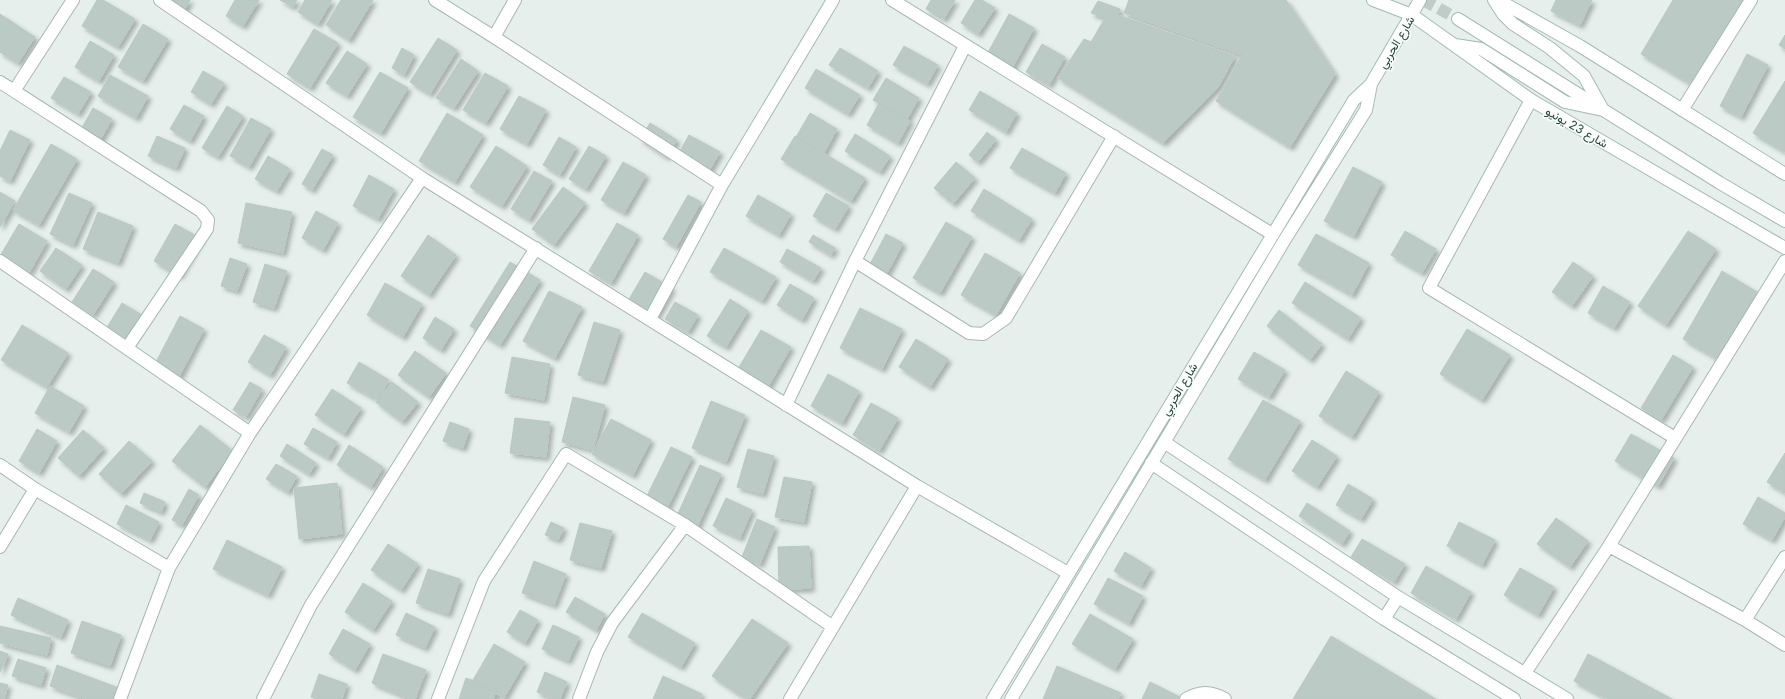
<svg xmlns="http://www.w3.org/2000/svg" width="1785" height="699" font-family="Inter,Vazirmatn,sans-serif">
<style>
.building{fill:#bbcac4;stroke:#b8c9c2;filter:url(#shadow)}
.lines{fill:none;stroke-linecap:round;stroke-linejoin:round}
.secondary-tunnel{stroke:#bfccc8;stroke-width:12;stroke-dasharray:12 6;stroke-linecap:butt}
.street-casing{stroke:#a8b8b2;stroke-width:14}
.secondary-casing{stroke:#a4bbb3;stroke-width:14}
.street{stroke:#fff;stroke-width:12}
.secondary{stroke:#fff;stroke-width:12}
.labels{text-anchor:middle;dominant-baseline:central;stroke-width:3.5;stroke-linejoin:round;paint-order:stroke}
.street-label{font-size:12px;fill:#24423a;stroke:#f7fbf9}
</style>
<defs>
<filter id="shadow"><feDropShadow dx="3.5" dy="3.5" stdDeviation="2" flood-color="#0004"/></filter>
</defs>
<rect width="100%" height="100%" fill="#e6efeb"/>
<path class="building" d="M97 0H103L135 19 118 47 82 26Z
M163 0H190L183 12Z
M235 0H259L243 26 226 16Z
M280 0H297L293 7Z
M305 0H332L318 24 298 12Z
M341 0H373L349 40 326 25Z
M931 0H955L944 19 926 9Z
M975 0H982L995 8 978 34 961 23Z
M1129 0H1286L1335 74 1290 147 1216 101 1242 55 1124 13Z
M1556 0H1592L1580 25 1551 11Z
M1673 0H1743L1693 85 1641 54Z
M1098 1 1120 9 1118 15 1235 56 1219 86 1163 143 1058 78 1084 39 1091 42 1105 18 1091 13Z
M0 14 35 37 18 63 0 52Z
M1009 14 1034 28 1010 72 985 58Z
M143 24 168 39 143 81 118 67Z
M314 29 338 43 310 88 287 74Z
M1785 35V49L1779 45Z
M438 38 457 50 430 94 410 82Z
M90 41 114 55 99 81 75 67Z
M1042 44 1065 57 1049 85 1026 72Z
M904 46 938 65 927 84 893 65Z
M402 48 414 55 404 75 392 68Z
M840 48 878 71 868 88 829 65Z
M347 51 367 64 347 96 326 83Z
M1747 54 1768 65 1741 117 1720 106Z
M461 59 478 71 454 108 436 98Z
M816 69 860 95 848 114 805 88Z
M203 71 224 83 211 104 191 92Z
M380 72 408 88 381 133 353 117Z
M485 73 508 86 486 123 463 110Z
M110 75 148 96 136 118 98 96Z
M64 77 91 92 78 114 51 98Z
M886 78 919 98 907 119 873 100Z
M1785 81V152L1753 133Z
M980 91 1017 113 1006 132 969 110Z
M519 96 546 110 527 144 500 129Z
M879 103 910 121 898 143 867 125Z
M184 105 204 116 190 141 170 129Z
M227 106 243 116 218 157 202 148Z
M93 108 112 119 99 142 80 131Z
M447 113 483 135 455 182 419 161Z
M810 113 837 129 824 153 796 137Z
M251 118 271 129 249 167 230 156Z
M650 123 677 140 666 157 640 139Z
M10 130 30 140 10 181 0 176V151Z
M987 132 996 140 978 162 969 155Z
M855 134 890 156 880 172 845 151Z
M689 135 720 152 706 176 676 158Z
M157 136 185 148 176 168 148 156Z
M795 136 865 178 851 201 781 159Z
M559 137 576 147 560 175 543 165Z
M51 144 77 159 39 225 13 210Z
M496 146 527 166 502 206 470 187Z
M589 146 606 156 586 189 569 179Z
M1022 148 1066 173 1055 193 1010 168Z
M322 149 333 155 312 190 302 184Z
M268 156 290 169 277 191 255 179Z
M623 162 646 175 624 213 601 200Z
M956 162 975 178 953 204 934 188Z
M1353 167 1382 182 1354 236 1324 221Z
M534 171 552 181 529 220 511 209Z
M369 175 394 189 378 219 353 206Z
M563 187 585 203 554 245 532 229Z
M984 189 1032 219 1019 240 971 211Z
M0 192 15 201 0 227Z
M69 193 92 203 73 245 50 234Z
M826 193 849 206 835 229 813 216Z
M688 195 701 202 676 247 663 239Z
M758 195 791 214 779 235 746 216Z
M246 203 292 212 283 253 238 243Z
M316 211 338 223 323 250 302 238Z
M98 212 133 226 118 263 83 249Z
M946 222 972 237 940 293 913 278Z
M617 223 638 235 611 283 589 271Z
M19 224 47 241 29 273 0 256Z
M175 224 200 238 179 276 154 261Z
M1405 231 1436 249 1422 273 1391 255Z
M1688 231 1716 249 1666 325 1638 306Z
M886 234 903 243 885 277 868 268Z
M1316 234 1369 263 1352 295 1298 265Z
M428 235 456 255 429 295 401 276Z
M813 235 835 248 831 255 809 242Z
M56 248 82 265 66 289 40 271Z
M724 248 776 277 762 301 710 272Z
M787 249 821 268 813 281 780 262Z
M985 253 1020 273 996 315 961 295Z
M230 258 247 264 237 291 221 286Z
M510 262 540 280 500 345 470 326Z
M1573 262 1593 276 1572 306 1552 292Z
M265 264 287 271 274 308 253 302Z
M93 269 114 282 93 315 72 302Z
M1722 271 1759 293 1720 360 1683 339Z
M645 272 672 288 656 317 628 301Z
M1305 282 1361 318 1348 339 1292 303Z
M385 283 422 304 403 337 367 315Z
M790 284 814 298 802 320 777 305Z
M1603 286 1630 302 1614 328 1588 313Z
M549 291 582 307 555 358 523 341Z
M730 299 748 311 726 347 707 336Z
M675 302 698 315 688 332 665 319Z
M122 303 142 315 126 341 106 329Z
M860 308 902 329 882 369 840 348Z
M1279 310 1322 344 1310 360 1267 326Z
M180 316 204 329 179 377 155 364Z
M435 317 454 329 441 350 423 338Z
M594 322 620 330 603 382 578 375Z
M22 325 68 353 47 387 1 360Z
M1467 329 1510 355 1482 400 1440 374Z
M761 330 791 347 768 387 738 369Z
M264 335 286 347 270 375 248 362Z
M916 339 948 359 930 387 899 367Z
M415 351 446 373 429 397 398 375Z
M1254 352 1285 370 1269 397 1238 379Z
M1673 355 1693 367 1661 420 1641 408Z
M512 357 550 364 544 400 505 393Z
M359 362 389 380 378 400 347 383Z
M1346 371 1379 392 1352 437 1319 416Z
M828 374 859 391 842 423 811 406Z
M250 382 262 389 246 417 233 410Z
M392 382 418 402 402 422 376 402Z
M50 386 84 406 69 432 35 413Z
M332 389 361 408 344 434 315 415Z
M573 397 605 405 593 450 562 442Z
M1263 400 1300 421 1265 480 1228 459Z
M711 401 745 415 726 462 692 448Z
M871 403 898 418 879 451 853 435Z
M515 418 550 422 546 457 510 453Z
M611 419 651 440 633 475 592 454Z
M450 422 469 429 463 448 443 441Z
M200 425 233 451 205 487 172 461Z
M313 428 337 442 328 458 304 444Z
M37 429 57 441 39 473 19 461Z
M83 430 104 448 79 476 58 458Z
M1631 434 1674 458 1658 486 1615 461Z
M1312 440 1337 456 1317 487 1292 471Z
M129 441 152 461 121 494 99 474Z
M287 444 316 463 309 474 280 456Z
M349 445 383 467 371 487 337 465Z
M671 447 692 457 665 512 644 502Z
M748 449 774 456 763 494 737 487Z
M1785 453V493L1767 482Z
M276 464 297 476 288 492 266 479Z
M700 465 721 474 697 527 676 518Z
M784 477 812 482 804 522 775 517Z
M337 483 342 534 299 539 294 488Z
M1348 484 1373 499 1361 519 1336 505Z
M189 489 199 495 182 525 172 520Z
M144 493 165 502 161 512 140 503Z
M1758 497 1785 513V517L1772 540 1743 524Z
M726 498 752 510 740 538 713 526Z
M1307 503 1350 531 1342 544 1299 516Z
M126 505 159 522 150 540 117 524Z
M1556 518 1588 541 1570 567 1537 544Z
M757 519 775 527 760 564 742 557Z
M551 522 564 528 558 540 545 535Z
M1459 522 1495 540 1482 565 1447 546Z
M580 523 612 531 601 568 570 560Z
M1362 539 1405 564 1394 582 1351 557Z
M227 540 282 567 268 595 213 569Z
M388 544 418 564 401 590 371 570Z
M809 546 811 588 779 590 778 547Z
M1125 552 1151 568 1141 586 1114 571Z
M534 561 566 574 554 605 522 593Z
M1426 566 1471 592 1456 619 1411 593Z
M1520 568 1554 587 1538 615 1504 595Z
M428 569 460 579 448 614 416 603Z
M1108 578 1143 596 1129 623 1094 604Z
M363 583 392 601 373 630 345 612Z
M575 597 605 614 596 630 566 612Z
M18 598 68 620 61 637 11 615Z
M520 610 538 620 525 643 507 632Z
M406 613 435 627 425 648 396 635Z
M642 613 695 643 681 667 628 637Z
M1090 614 1133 639 1115 669 1072 644Z
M752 619 788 643 750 699H746L712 676Z
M82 621 121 635 110 666 71 653Z
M553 625 579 637 568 661 542 649Z
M0 626 51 638 47 655 0 643Z
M343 629 370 644 355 670 329 654Z
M1331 636 1436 699H1293Z
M494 644 525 662 504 698 473 680Z
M0 651 8 654 0 672Z
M383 654 426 670 415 699H411L372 683Z
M1588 654 1672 699H1608L1574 681Z
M18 659 46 668 41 685 12 676Z
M57 665 119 688 115 699H86L50 686Z
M1057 666 1121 693 1118 699H1043Z
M545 672 567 682 560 699H554L537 692Z
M319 674 347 684 342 699H316L311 697Z
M663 676 702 694 700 699H653Z
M466 678 497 689 493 699H459Z
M1150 682 1184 699H1142Z
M0 683 8 685 4 699H0Z"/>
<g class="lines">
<path class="secondary-tunnel" d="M1423 0 1458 19"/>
<g class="street-casing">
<path id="street" d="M160 0 422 178 917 486 1068 573
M435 0 494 37 722 185
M892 0 1272 234
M494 37 515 0
M0 82 201 211 208 220 207 229 127 348
M14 91 73 0
M1531 100 1429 288 1675 438
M1682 110 1751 0
M0 261 250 433
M855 261 969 333 983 334 1006 318 1114 136
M650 319 722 185 833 0
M786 405 855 261 965 46
M0 465 35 489 169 568
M1609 546 1745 620 1785 645
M0 547 35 489
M1745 620 1785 557
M1525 673 1609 546 1785 261
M120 699 169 568 250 433 422 178
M263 699 311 605 536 248
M438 699 484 581 566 454 685 525 833 627
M579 699 597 652 612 623 685 525
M790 699 917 486
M1186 699C1200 691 1211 691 1225 699"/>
</g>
<g class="secondary-casing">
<path id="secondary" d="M1373 0 1412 15 1531 100 1785 248
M1498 0 1580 46 1785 174
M1458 19 1720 183 1785 221
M1455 45 1481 49 1565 102 1603 110 1584 76 1550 48 1513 24 1503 14 1494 0
M1164 442 1398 597 1567 699
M1151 463 1384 619 1514 699
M1384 619 1398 597
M993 699 1354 100 1371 84 1420 0
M1011 699 1284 241 1366 110 1371 84"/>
</g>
<use href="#street" class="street"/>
<use href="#secondary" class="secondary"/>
</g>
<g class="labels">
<g class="street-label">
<text transform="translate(1396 42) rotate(-59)">شارع الحربي</text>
<text transform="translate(1577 127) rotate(30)">شارع 23 يونيو</text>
<text transform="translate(1179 389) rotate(-59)">شارع الحربي</text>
</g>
</g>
</svg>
